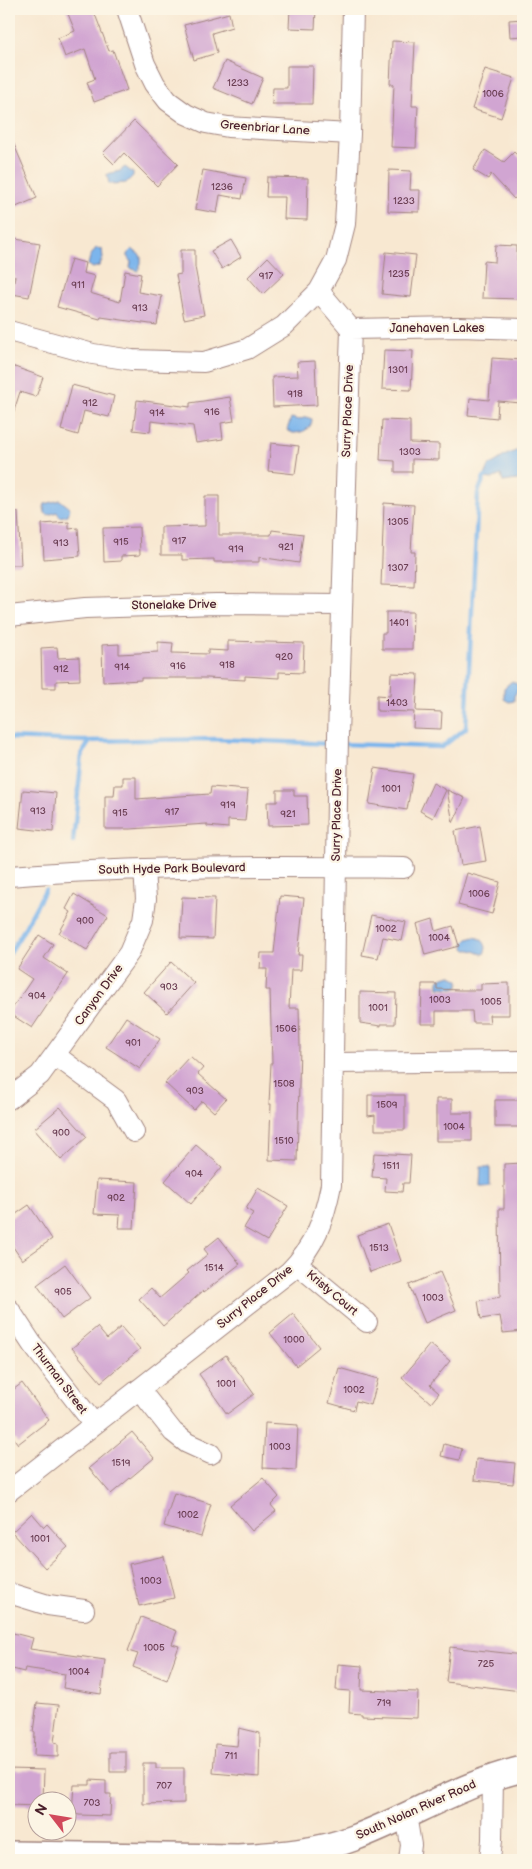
<svg xmlns="http://www.w3.org/2000/svg" width="532" height="1869" font-family="'Balsamiq Sans',sans-serif">
<style>
.water{fill:#7cb5ec;stroke:#636a8c}
.lines{fill:none;stroke-linecap:round;stroke-linejoin:round}
.stream{stroke:#7cb5ec;stroke-width:4.5}
.building{fill:#d1a5d2}
.minor-casing{stroke:#a1847e;stroke-width:22}
.major-casing{stroke:#a1847e;stroke-width:28}
.minor{stroke:#fff;stroke-width:20}
.major{stroke:#fff;stroke-width:25}
.labels{text-anchor:middle;dominant-baseline:central;stroke-width:4.5;stroke-linejoin:round;paint-order:stroke}
.number-label{font-size:10px;fill:#6c4055}
.street-label{font-size:12px;fill:#4a1f2b;stroke:#fcf5e5}
</style>
<rect width="100%" height="100%" fill="#fcf5e5"/>
<filter id="ink" filterUnits="userSpaceOnUse"><feTurbulence type="fractalNoise" baseFrequency=".02" numOctaves="2"/><feDisplacementMap in="SourceGraphic" scale="10" xChannelSelector="R" yChannelSelector="G"/><feConvolveMatrix kernelMatrix="1 2 1 2 8 2 1 2 1" color-interpolation-filters="sRGB"/></filter>
<filter id="wash" filterUnits="userSpaceOnUse"><feTurbulence type="fractalNoise" baseFrequency=".0096" numOctaves="4" result="noise"/><feDisplacementMap in="SourceGraphic" scale="20" xChannelSelector="R" yChannelSelector="G"/><feGaussianBlur stdDeviation="1.12" result="paint"/><feColorMatrix in="noise" values="0 0 0 0 0 0 0 0 0 0 0 0 0 0 0 0 0 1.4 0 .05"/><feComposite in="paint" operator="in"/></filter>
<g filter="url(#wash)">
<rect width="100%" height="100%" fill="#f8e8d1"/>
<path class="water" d="M125 167 133 173V176L126 183 109 184 107 174 120 171Z
M96 248 102 249 103 258 99 266 93 268 88 265 90 257Z
M132 249 141 256V263L138 271 130 268 131 262 127 254Z
M306 417 312 419C312 430 301 433 293 433L287 430 291 418 299 420Z
M523 448V479L503 482 501 475 492 479 484 478 489 466 506 455Z
M60 500 70 508 68 515 60 517 57 512 48 515 45 513 44 507 45 504Z
M512 681 518 685 519 688 514 696V701L509 702 504 699V688Z
M474 937C480 938 485 941 486 948L484 954C478 954 474 949 467 950L465 948 464 943 468 939Z
M450 975 459 980V986L454 988 439 987V979Z
M481 1167H490V1186H480Z"/>
<g class="lines">
<path class="stream" d="M9 738 84 741 216 739 332 744
M342 744 442 747 466 728 478 493 484 478 487 476
M73 842 82 754 90 741
M9 954 22 933 45 890"/>
</g>
<g id="blocks">
<path class="building" d="M66 9H93L109 51 113 50 127 90 94 102 87 82 95 79 85 49 65 57 58 38 75 31Z
M290 9H316L315 29 289 28Z
M229 13 232 27 212 33 217 53 194 60 184 25Z
M523 19V36L510 37 509 20Z
M392 41 415 42 412 106H418L416 148 391 147 394 84H390Z
M225 61 263 78 252 104 213 88Z
M287 66H313L312 104H272L273 88H287Z
M485 69 514 78 501 118 472 109Z
M134 121 178 164 157 186 124 153 114 164 103 153Z
M9 133 37 198 9 210Z
M485 150 504 162 514 152 523 161V190L514 199 491 174 488 179 473 170Z
M203 170 246 178 242 199 220 195 217 213 195 209Z
M389 170 411 171 410 190H420L419 212 388 211Z
M267 177 308 178 307 220 284 219 285 197H266Z
M9 238 40 243 29 297 12 294 15 276 9 275Z
M231 240 241 257 222 269 211 251Z
M496 245 517 246V260H523V299L482 298 484 261 495 262Z
M181 250H195V267L204 315 184 319 176 275 181 274Z
M386 252 416 255 411 297 382 294Z
M268 257 284 274 263 294 248 277Z
M71 259 85 263 83 273 95 276 90 293 120 302 125 271 141 274 138 292 162 296 157 325 101 317 100 319 57 307Z
M384 350 413 351 411 390 382 389Z
M492 358 523 360 521 403 498 401 497 418 468 415 470 398 489 400Z
M315 361 317 405 273 407 272 377 298 376 297 362Z
M9 365 43 377 36 397 20 392 11 420H9Z
M72 385 114 396 109 417 84 411 78 435 61 430Z
M230 397 234 421 221 423 223 439 196 443 193 426 151 421 150 432 133 430 137 400 190 407V403Z
M382 420 410 421V443L439 444V460L412 459V472H395V461L380 460Z
M271 443 299 446 295 474 268 471Z
M205 496H219V535H271L272 530 303 534 299 563 259 557V562H214V559L182 560V555H161V527L205 526Z
M384 503 414 505 411 552H415L414 586 381 585Z
M9 512H18L21 565H9Z
M69 522V529L78 528 80 556 44 559 42 524Z
M139 527 140 555 121 556V561L104 562 103 528Z
M386 612H413L412 649H382V633H386Z
M228 641 304 643 303 673 279 672V678L245 676V680L207 678H141V680L103 682 102 645 119 644V654L158 652V642L173 643 172 653 208 654V650L228 651Z
M57 647 58 658 79 657 80 680 56 681V688H42L41 648Z
M391 673 418 674 416 711 442 712 441 729 413 728 414 712 377 711V695L390 696Z
M375 768 413 774 407 810 369 804Z
M123 777H136V799L210 794 211 787 248 790 245 821 228 820V828L207 826V824L130 829H105V796H114L115 785H123Z
M433 783 446 790 433 818 420 811Z
M23 790 56 793 53 832 19 828Z
M277 790H294V796H307L308 825 268 826 267 802H277Z
M447 790 465 798 453 823Z
M480 826 486 861 461 865 455 831Z
M467 873 500 882 492 914 458 905Z
M74 894 108 915 87 950 59 933 71 912 66 909Z
M280 896 304 898 298 955H302L301 970H291L289 1008H299L300 1046 297 1161 269 1160 271 1104H269L271 1063H272L270 990H266L267 969H260L261 953H274Z
M182 897 215 898 213 939 180 938Z
M371 915 406 922 402 941 383 937 378 958 362 955Z
M433 919 436 931 453 926 459 946 425 955 417 924Z
M39 935 53 944 44 958 68 974 32 1028 9 1013 32 979 17 969Z
M171 962 194 983 167 1013 144 992Z
M509 983V1015H489L490 1023H473L472 1011H436V1024H421L422 984H437V989L459 990H481V984Z
M360 992 396 993 395 1024H381V1026L360 1023Z
M126 1017 160 1039 140 1069 106 1047Z
M190 1056 203 1068 198 1074 226 1099 214 1112 202 1101 194 1110 165 1083Z
M368 1095H405V1130H375V1115L368 1116Z
M436 1099H452V1113H472V1141H436Z
M495 1100H523V1127H495Z
M60 1107 87 1137 61 1160 34 1129Z
M196 1145 222 1167 191 1204 165 1181Z
M374 1153 411 1155 409 1183H403L402 1192 385 1191 386 1178 372 1177Z
M523 1163V1331L503 1333 500 1316 481 1319 478 1301 500 1297 499 1209H504V1164Z
M97 1180 137 1182 134 1228H119L120 1215 94 1214Z
M258 1188 288 1206 267 1241 244 1228 253 1213 246 1209Z
M29 1205 52 1239 22 1260 9 1241V1219Z
M388 1224 401 1261 370 1272 357 1235Z
M219 1237 240 1264 204 1292 203 1291 163 1326 139 1299 151 1288 160 1298 189 1273 187 1271 208 1254 204 1249Z
M65 1264 90 1298 62 1319 37 1285Z
M440 1272 456 1310 425 1323 409 1285Z
M293 1314 319 1347 296 1366 270 1333Z
M97 1327 107 1339 121 1327 140 1349 101 1382 72 1348Z
M430 1344 450 1361 430 1385 439 1393 431 1403 402 1378Z
M226 1355 254 1394 227 1414 199 1374Z
M339 1368 378 1379 371 1405 356 1401 354 1410 329 1403Z
M22 1383 49 1420 18 1444 9 1432V1393Z
M265 1423 298 1425 296 1470 263 1468Z
M132 1432 154 1458 111 1494 89 1468Z
M444 1444 462 1449 459 1460 441 1456Z
M476 1459 515 1463 513 1484 474 1480Z
M263 1478 279 1497 271 1505 276 1511 252 1531 230 1505Z
M174 1493 211 1504 201 1537 164 1526Z
M32 1513 44 1527 47 1524 68 1547 45 1568 12 1532Z
M164 1556 174 1598 139 1606 129 1564Z
M141 1617 177 1631 172 1644 179 1646 167 1680 133 1667 138 1654 128 1651Z
M9 1632 33 1638 30 1649 105 1660 101 1694 63 1688 65 1674 25 1668 24 1672 9 1668Z
M450 1647 523 1655 521 1691 446 1682Z
M338 1664 362 1666 361 1690 418 1692 417 1718 362 1716V1714L349 1713 350 1691 336 1690Z
M37 1703 59 1705 54 1742 58 1743V1757L34 1756 35 1732H33Z
M239 1728 260 1733 259 1777 213 1773 215 1744 237 1746Z
M110 1752H126V1772H110Z
M143 1763H156V1768H184V1803L143 1804Z
M9 1769 44 1770 43 1802H38V1806L9 1805Z
M90 1780 106 1781V1794H111L110 1816 79 1815 75 1814V1812H72L74 1785H90Z"/>
</g>
</g>
<g filter="url(#ink)">
<use href="#blocks" fill-opacity="0" stroke="#a1847e" stroke-width="1"/>
<g class="lines">
<g class="minor-casing">
<path id="minor" d="M127 9 145 64 155 84 168 101 186 114 206 123 228 127 350 134
M351 329 459 327 523 329
M9 331 93 354 132 360 204 362 247 349 284 326 319 291 336 260 345 224 350 134 353 9
M9 616 85 608 216 604 341 605
M9 876C140 866 272 866 404 868
M55 1055 116 1100 134 1132
M334 1063 523 1061
M9 1099 40 1075 129 953 143 920 146 899 144 869
M297 1264 367 1322
M9 1309 32 1344 94 1424
M139 1389 173 1432 187 1443 211 1454
M9 1491 289 1272C315 1246 324 1220 331 1185L338 735 351 329 319 291
M9 1593 48 1605 84 1610
M406 1815 411 1845 409 1860
M490 1860 492 1840 493 1777"/>
</g>
<g class="major-casing">
<path id="major" d="M9 1854 238 1857C276 1855 318 1852 354 1838 412 1816 463 1783 523 1769"/>
</g>
<use href="#minor" class="minor"/>
<use href="#major" class="major"/>
</g>
</g>
<g class="labels">
<g class="number-label">
<text x="238" y="83">1233</text>
<text x="493" y="94">1006</text>
<text x="222" y="187">1236</text>
<text x="404" y="201">1233</text>
<text x="399" y="274">1235</text>
<text x="266" y="276">917</text>
<text x="78" y="285">911</text>
<text x="140" y="308">913</text>
<text x="398" y="370">1301</text>
<text x="295" y="394">918</text>
<text x="90" y="403">912</text>
<text x="212" y="412">916</text>
<text x="157" y="413">914</text>
<text x="410" y="452">1303</text>
<text x="398" y="522">1305</text>
<text x="179" y="541">917</text>
<text x="121" y="542">915</text>
<text x="61" y="543">913</text>
<text x="286" y="547">921</text>
<text x="236" y="549">919</text>
<text x="398" y="568">1307</text>
<text x="399" y="623">1401</text>
<text x="284" y="657">920</text>
<text x="227" y="665">918</text>
<text x="178" y="666">916</text>
<text x="122" y="667">914</text>
<text x="61" y="669">912</text>
<text x="397" y="703">1403</text>
<text x="391" y="789">1001</text>
<text x="228" y="805">919</text>
<text x="38" y="811">913</text>
<text x="172" y="812">917</text>
<text x="120" y="813">915</text>
<text x="288" y="814">921</text>
<text x="479" y="894">1006</text>
<text x="85" y="921">900</text>
<text x="386" y="929">1002</text>
<text x="439" y="938">1004</text>
<text x="169" y="987">903</text>
<text x="37" y="996">904</text>
<text x="440" y="1000">1003</text>
<text x="491" y="1002">1005</text>
<text x="378" y="1008">1001</text>
<text x="286" y="1029">1506</text>
<text x="133" y="1043">901</text>
<text x="284" y="1084">1508</text>
<text x="195" y="1091">903</text>
<text x="387" y="1105">1509</text>
<text x="454" y="1127">1004</text>
<text x="61" y="1133">900</text>
<text x="284" y="1141">1510</text>
<text x="391" y="1166">1511</text>
<text x="194" y="1174">904</text>
<text x="116" y="1198">902</text>
<text x="379" y="1248">1513</text>
<text x="214" y="1268">1514</text>
<text x="63" y="1292">905</text>
<text x="433" y="1298">1003</text>
<text x="294" y="1340">1000</text>
<text x="226" y="1384">1001</text>
<text x="354" y="1390">1002</text>
<text x="280" y="1447">1003</text>
<text x="121" y="1463">1519</text>
<text x="188" y="1515">1002</text>
<text x="40" y="1539">1001</text>
<text x="151" y="1581">1003</text>
<text x="154" y="1648">1005</text>
<text x="486" y="1664">725</text>
<text x="79" y="1672">1004</text>
<text x="384" y="1703">719</text>
<text x="231" y="1756">711</text>
<text x="164" y="1786">707</text>
<text x="92" y="1803">703</text>
</g>
<g class="street-label">
<text transform="translate(265 128) rotate(4)">Greenbriar Lane</text>
<text x="437" y="328">Janehaven Lakes</text>
<text transform="translate(348 411) rotate(-88)">Surry Place Drive</text>
<text transform="translate(174 605) rotate(-1)">Stonelake Drive</text>
<text transform="translate(337 815) rotate(-89)">Surry Place Drive</text>
<text transform="translate(172 869) rotate(-1)">South Hyde Park Boulevard</text>
<text transform="translate(99 995) rotate(-54)">Canyon Drive</text>
<text transform="translate(332 1293) rotate(40)">Kristy Court</text>
<text transform="translate(255 1297) rotate(-39)">Surry Place Drive</text>
<text transform="translate(59 1379) rotate(53)">Thurman Street</text>
<text transform="translate(416 1810) rotate(-24)">South Nolan River Road</text>
</g>
</g>
<rect width="532" height="1869" fill="none" stroke="#fcf5e5" stroke-width="30"/>
<g transform="translate(52 1816) rotate(301)"><circle r="24" fill="#fcf5e5" stroke="#b59f9b"/>
<path d="M0-4L9 19L0 12L-9 19Z" fill="#d1495b"/>
<text y="-8" font-size="14" font-weight="bold" text-anchor="middle" fill="#4a1f2b">N</text>
</g>
</svg>
